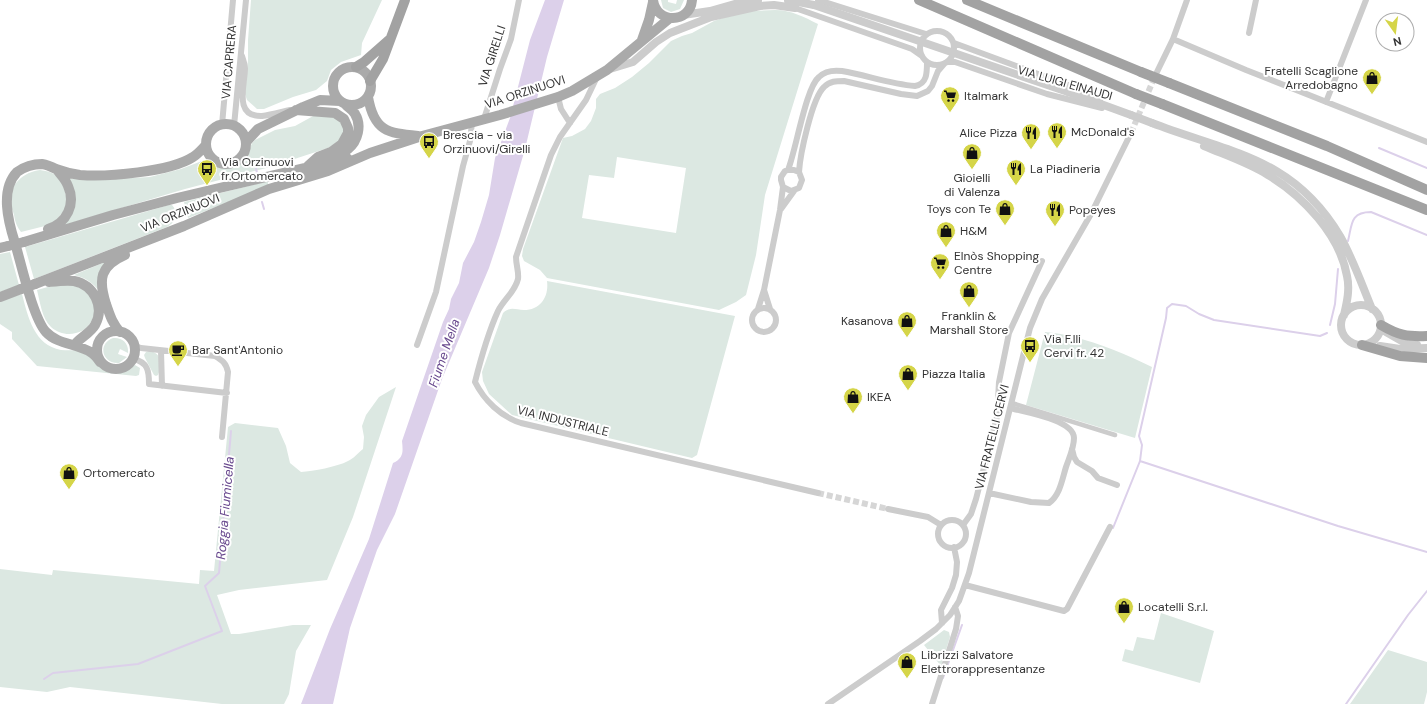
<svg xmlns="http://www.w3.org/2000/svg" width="1427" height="704" font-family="'DM Sans',sans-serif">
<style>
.green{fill:#dce8e2;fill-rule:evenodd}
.water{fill:#dcd0ea}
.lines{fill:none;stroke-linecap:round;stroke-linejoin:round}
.stream{stroke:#dcd0ea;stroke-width:2}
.minor-tunnel{stroke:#d6d6d6;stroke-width:6;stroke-dasharray:6 3;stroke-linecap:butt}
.pedestrian{stroke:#ccc;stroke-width:4.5}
.minor{stroke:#ccc;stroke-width:6}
.tertiary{stroke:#ccc;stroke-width:8}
.primary{stroke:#aaa;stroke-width:10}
.trunk{stroke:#a2a2a2;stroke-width:10}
.tertiary-bridge{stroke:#ccc;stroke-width:8}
.primary-bridge{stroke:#aaa;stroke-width:10}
.trunk-bridge{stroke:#a2a2a2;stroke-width:10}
.labels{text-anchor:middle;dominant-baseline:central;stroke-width:4;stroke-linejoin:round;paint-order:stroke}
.street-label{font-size:12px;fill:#323232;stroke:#fff}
.poi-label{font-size:12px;fill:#323232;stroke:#fff;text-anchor:start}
.water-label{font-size:13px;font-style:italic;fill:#67478d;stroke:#fff}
</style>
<rect width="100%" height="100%" fill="#fff"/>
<path class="green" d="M251 0H382L362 43 361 55 341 62 331 70 327 81 316 90 293 97 264 109H257L247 100 245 94 248 60V40Z
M661 0H668V2L676 4 677 0H684L680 9 671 12 663 8Z
M775 10C791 10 804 17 818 24L765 195 756 255 746 295 736 302 719 310 547 278 540 270 524 261 522 256 523 249 563 138 572 136 585 129 591 121 596 108V99L600 94 615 88 632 77 649 63 671 41 682 36 692 33 714 21 731 15 754 11ZM617 157 686 168 676 233 582 218 589 175 614 178Z
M315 115 340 117 345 130 339 141 328 148 270 167 185 189 61 226 69 219 68 178 97 180 150 177 181 169 202 161 211 162 223 166 235 165 246 158 252 143 255 140 275 130 295 126Z
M40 170C64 173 64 186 68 206L53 224 21 232C17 227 15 222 14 215 13 211 11 207 10 203 9 185 23 172 40 170Z
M265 182H268V185L266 187 188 218 184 202Z
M169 205H172C180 214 176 222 167 227L34 279 25 247Z
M10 252 19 285 0 292V254Z
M105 262 100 292C92 282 86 278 74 275Z
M547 281 735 316 697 455 692 458 512 415 489 394 483 381 482 372 503 313C511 306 515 310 524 310 541 310 549 296 547 281Z
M62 283H72L90 293C92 299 95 305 95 311 95 314 93 317 92 320 85 335 64 339 51 327 42 319 40 302 37 290Z
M22 294C28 317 34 345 61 350 69 351 79 349 85 353 98 361 105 376 122 371 127 370 130 366 135 365L140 368 139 375 136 376 37 366 12 339V332L0 324V301Z
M1045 332C1054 333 1064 334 1073 337 1100 343 1127 355 1152 367L1135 438 1026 405Z
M113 338C122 337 129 343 128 353L120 349 118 354 127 357 119 363C102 364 97 344 113 338Z
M150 351C162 353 162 365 158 375L156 376 154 375 145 358 144 355 146 352Z
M396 387 353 517 327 580 239 590 217 595 231 634H239L293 625H311L296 651 289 694 284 704H222L70 687 47 692 0 687V569L52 575 53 570 199 584 200 570 214 571 228 427 235 423 278 428 286 446 290 463 301 472C313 471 337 467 348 461 353 459 358 453 363 449L364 437 362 426 366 415 379 397Z
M1161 613 1214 631 1200 683 1122 661 1125 649 1133 651 1137 637 1154 640Z
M944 630 949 632 950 637 941 666 924 645Z
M1388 650 1427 662V692L1424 704H1350Z"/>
<path class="water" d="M545 0H564L547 57 525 149 500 235 489 268 442 379 395 514 377 550 350 628 333 704H301L330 629 369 539 393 463C404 458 403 451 402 441L443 322 449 309 451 299 459 283 463 263 474 242 481 222 489 195 495 158 510 118 530 40Z"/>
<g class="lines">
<path class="stream" d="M1379 148 1427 168
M255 164 257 173
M262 202 264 209
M1348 241C1352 225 1350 212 1371 212L1427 235
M1330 325 1335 304 1338 269
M1140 461 1338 526 1427 552
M1113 528 1140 461 1142 445 1139 436 1166 318 1167 308 1172 304 1186 306 1199 314 1214 320 1320 336 1327 333
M943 678 962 625
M44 679 53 673 138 664 222 631 205 586 219 573 231 431
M1346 704 1408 615 1427 591"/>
<path class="minor-tunnel" d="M1131 133 1155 76
M818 493 888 509"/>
<path class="pedestrian" d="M1012 403 1115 435"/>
<path class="minor" d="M818 0 926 34
M795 8 912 49 922 56
M920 48a17 17 0 1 1 34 0a17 17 0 1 1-34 0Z
M1249 33 1256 0
M1173 39 1246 70 1427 142
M954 43 1068 85 1100 101
M242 56C243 60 245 64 245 68 245 85 233 117 262 116 271 115 281 112 290 110
M947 62H955L1047 94 1102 108
M1155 76 1173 39 1187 0
M597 77 586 100 560 137 551 155 516 257C516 265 519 272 518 279 515 292 504 299 498 311 488 333 481 358 475 382 484 400 501 417 521 423L818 493
M558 97 561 109 570 123
M1326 102 1366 0
M484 119 500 69 511 39 519 0
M222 125 233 0
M234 126 246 0
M788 170C796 150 806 87 819 77 825 71 834 70 842 71 866 75 890 84 915 86 927 84 927 73 927 62
M799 172C800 155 812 98 824 87 830 81 836 81 844 81L901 94 917 96 928 91 932 86 938 71 944 64
M781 209 794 191
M764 290 770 309
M752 320a12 12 0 1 1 24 0a12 12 0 1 1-24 0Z
M758 309 764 290 780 210 783 187 781 180V177L785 171 788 170H794L799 172 802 180 799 188 791 191 783 187
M417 345 436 292 463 166 470 141 472 123
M135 346 141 348 215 356C223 361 226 363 228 372L222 437
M161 351 162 386
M133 359C148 362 149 371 149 384L227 393
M1072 449 1074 457 1077 462 1092 471 1098 478 1117 485
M989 493 1031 502 1049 503C1060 495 1062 480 1066 467 1069 458 1074 448 1074 438 1074 420 1025 412 1010 408
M888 509 928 517 941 525
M938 534a14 14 0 1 1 28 0a14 14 0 1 1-28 0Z
M963 525 971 514 976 499 997 417 999 382 1009 333 1042 261
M965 585 1064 611 1067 609 1110 527
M942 623 941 610 952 588 956 575 957 562 954 547
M828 704 920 641 936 629 950 615 959 601 969 573 1030 328 1042 299 1091 214 1131 133
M932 704 956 629 958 616 955 607"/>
<path class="tertiary" d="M788 0 814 5
M683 15 710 11 742 2 758 0
M610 69 633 62 656 42 670 33 711 17 760 6 774 5 795 8
M1068 92 1131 115
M1152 123C1230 153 1293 157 1340 236 1353 259 1362 285 1372 309
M1204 146C1225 155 1249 163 1268 175 1303 196 1340 235 1347 276 1350 289 1347 302 1344 315
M1341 325a20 20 0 1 1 40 0a20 20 0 1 1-40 0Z
M1386 332 1407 344 1417 345
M1380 346 1400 349 1427 348"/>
<path class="primary" d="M653 0C656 24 690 24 692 0
M642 40 649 20 653 2
M333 86a19 19 0 1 1 38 0a19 19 0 1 1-38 0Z
M368 97C374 131 387 133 418 136
M296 110 335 113 344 119 348 128V133L342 144 331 152 318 157 308 166
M206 144a20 20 0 1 1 40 0a20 20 0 1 1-40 0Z
M246 142 258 129 303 107 320 100 340 101
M334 156C339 154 344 153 348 149 358 141 362 125 355 114 353 110 349 108 346 105
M48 229C67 223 76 204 68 186 66 180 61 175 57 170
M24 242 113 215 177 198 347 158
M0 248 8 246
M49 282C58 281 66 280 74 281 94 285 105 307 95 325 91 332 83 336 77 342
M35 284 184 226 269 189 328 171 370 153 422 136 500 115 558 97 572 91 607 70 670 18
M0 297 21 289
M97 350a19 19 0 1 1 38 0a19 19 0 1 1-38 0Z
M120 332C112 323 110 315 106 304 98 279 100 266 125 255
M100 362C98 359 95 355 92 353 77 343 58 345 46 332 33 318 21 263 15 243 8 221 0 190 17 172 24 167 33 164 42 164 48 165 52 167 56 169 64 172 72 174 80 175 107 177 170 172 193 157 198 154 202 149 206 145"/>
<path class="trunk" d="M919 0 1136 94
M967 0 1141 72
M356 67 364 62 389 40
M370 81 383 59 405 0
M1169 83 1327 146 1427 190
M1162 104 1427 210
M1381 325C1398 335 1407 337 1427 336
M1362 345 1400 356 1427 358"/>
<path class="tertiary-bridge" d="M814 5 1068 92
M1131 115 1152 123"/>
<path class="primary-bridge" d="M8 246 24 242
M21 289 35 284"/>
<path class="trunk-bridge" d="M1141 72 1169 83
M1136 94 1162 104"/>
</g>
<defs>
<g id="shop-pin" transform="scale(1)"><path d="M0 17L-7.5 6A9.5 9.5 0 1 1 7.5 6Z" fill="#d5d548" stroke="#fff"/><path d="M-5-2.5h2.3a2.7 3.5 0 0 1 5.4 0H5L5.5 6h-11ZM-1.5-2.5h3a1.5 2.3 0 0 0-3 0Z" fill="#111"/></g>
<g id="supermarket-pin" transform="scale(1)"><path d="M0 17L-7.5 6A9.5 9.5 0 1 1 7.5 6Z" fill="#d5d548" stroke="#fff"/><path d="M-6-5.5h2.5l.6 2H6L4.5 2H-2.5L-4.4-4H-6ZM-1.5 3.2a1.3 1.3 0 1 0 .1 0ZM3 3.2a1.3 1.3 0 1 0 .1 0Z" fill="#111"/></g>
<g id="restaurant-pin" transform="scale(1)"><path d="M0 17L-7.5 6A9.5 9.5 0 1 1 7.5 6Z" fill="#d5d548" stroke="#fff"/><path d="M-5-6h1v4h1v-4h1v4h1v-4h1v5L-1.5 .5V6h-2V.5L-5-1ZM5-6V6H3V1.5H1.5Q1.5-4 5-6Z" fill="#111"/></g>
<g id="bus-pin" transform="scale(1)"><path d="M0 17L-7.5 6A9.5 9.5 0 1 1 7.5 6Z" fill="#d5d548" stroke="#fff"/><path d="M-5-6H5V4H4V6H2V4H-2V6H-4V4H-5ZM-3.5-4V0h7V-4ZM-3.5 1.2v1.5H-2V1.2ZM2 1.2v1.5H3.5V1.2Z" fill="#111"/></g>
<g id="cafe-pin" transform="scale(1)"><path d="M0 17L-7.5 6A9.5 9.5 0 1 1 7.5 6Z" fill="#d5d548" stroke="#fff"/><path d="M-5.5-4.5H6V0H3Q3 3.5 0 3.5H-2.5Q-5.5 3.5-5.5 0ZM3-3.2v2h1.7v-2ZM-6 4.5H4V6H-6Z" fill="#111"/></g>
</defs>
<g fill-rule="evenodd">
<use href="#shop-pin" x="1372" y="78"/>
<use href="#supermarket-pin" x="950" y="96"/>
<use href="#restaurant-pin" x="1057" y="132"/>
<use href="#restaurant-pin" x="1031" y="133"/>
<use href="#bus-pin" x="429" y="142"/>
<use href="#shop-pin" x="972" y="153"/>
<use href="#bus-pin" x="207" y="169"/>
<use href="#restaurant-pin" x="1016" y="169"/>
<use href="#shop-pin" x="1005" y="209"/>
<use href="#restaurant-pin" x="1055" y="210"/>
<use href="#shop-pin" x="946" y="231"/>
<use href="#supermarket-pin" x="940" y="263"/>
<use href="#shop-pin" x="969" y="291"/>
<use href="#shop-pin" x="907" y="321"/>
<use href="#bus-pin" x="1030" y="346"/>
<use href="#cafe-pin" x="178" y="350"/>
<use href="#shop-pin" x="908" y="374"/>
<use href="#shop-pin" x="853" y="397"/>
<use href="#shop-pin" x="69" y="473"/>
<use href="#shop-pin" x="1124" y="607"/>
<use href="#shop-pin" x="907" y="662"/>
</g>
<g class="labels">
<g class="street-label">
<text transform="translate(492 56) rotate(-72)">VIA GIRELLI</text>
<text transform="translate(229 62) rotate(-85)">VIA CAPRERA</text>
<text transform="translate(1065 83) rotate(16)">VIA LUIGI EINAUDI</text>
<text transform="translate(525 92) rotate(-18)">VIA ORZINUOVI</text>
<text transform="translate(180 213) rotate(-22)">VIA ORZINUOVI</text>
<text transform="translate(563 421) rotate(14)">VIA INDUSTRIALE</text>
<text transform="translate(992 437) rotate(-76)">VIA FRATELLI CERVI</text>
</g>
<g class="poi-label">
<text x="1358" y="71" text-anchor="end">Fratelli Scaglione<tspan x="1358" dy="14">Arredobagno</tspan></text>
<text x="964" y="96">Italmark</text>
<text x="1071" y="132">McDonald's</text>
<text x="1017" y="133" text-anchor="end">Alice Pizza</text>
<text x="443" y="135">Brescia - via<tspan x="443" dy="14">Orzinuovi/Girelli</tspan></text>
<text x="221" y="162">Via Orzinuovi<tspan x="221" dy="14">fr.Ortomercato</tspan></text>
<text x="1030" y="169">La Piadineria</text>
<text x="972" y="178" text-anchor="middle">Gioielli<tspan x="972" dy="14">di Valenza</tspan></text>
<text x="991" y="209" text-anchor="end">Toys con Te</text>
<text x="1069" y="210">Popeyes</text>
<text x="960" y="231">H&amp;M</text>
<text x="954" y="256">Elnòs Shopping<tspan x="954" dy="14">Centre</tspan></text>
<text x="969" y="316" text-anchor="middle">Franklin &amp;<tspan x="969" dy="14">Marshall Store</tspan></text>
<text x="893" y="321" text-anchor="end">Kasanova</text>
<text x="1044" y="339">Via F.lli<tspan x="1044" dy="14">Cervi fr. 42</tspan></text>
<text x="192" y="350">Bar Sant'Antonio</text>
<text x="922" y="374">Piazza Italia</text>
<text x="867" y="397">IKEA</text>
<text x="83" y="473">Ortomercato</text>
<text x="1138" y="607">Locatelli S.r.l.</text>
<text x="921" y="655">Librizzi Salvatore<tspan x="921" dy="14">Elettrorappresentanze</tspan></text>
</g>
<g class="water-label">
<text transform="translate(444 353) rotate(-71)">Fiume Mella</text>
<text transform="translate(225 508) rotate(-85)">Roggia Fiumicella</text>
</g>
</g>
<g transform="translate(1395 32) rotate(166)"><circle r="19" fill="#ffffff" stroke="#adadad"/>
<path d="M0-3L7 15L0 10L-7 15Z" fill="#d5d548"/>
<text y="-6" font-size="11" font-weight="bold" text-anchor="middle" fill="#323232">N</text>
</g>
</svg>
